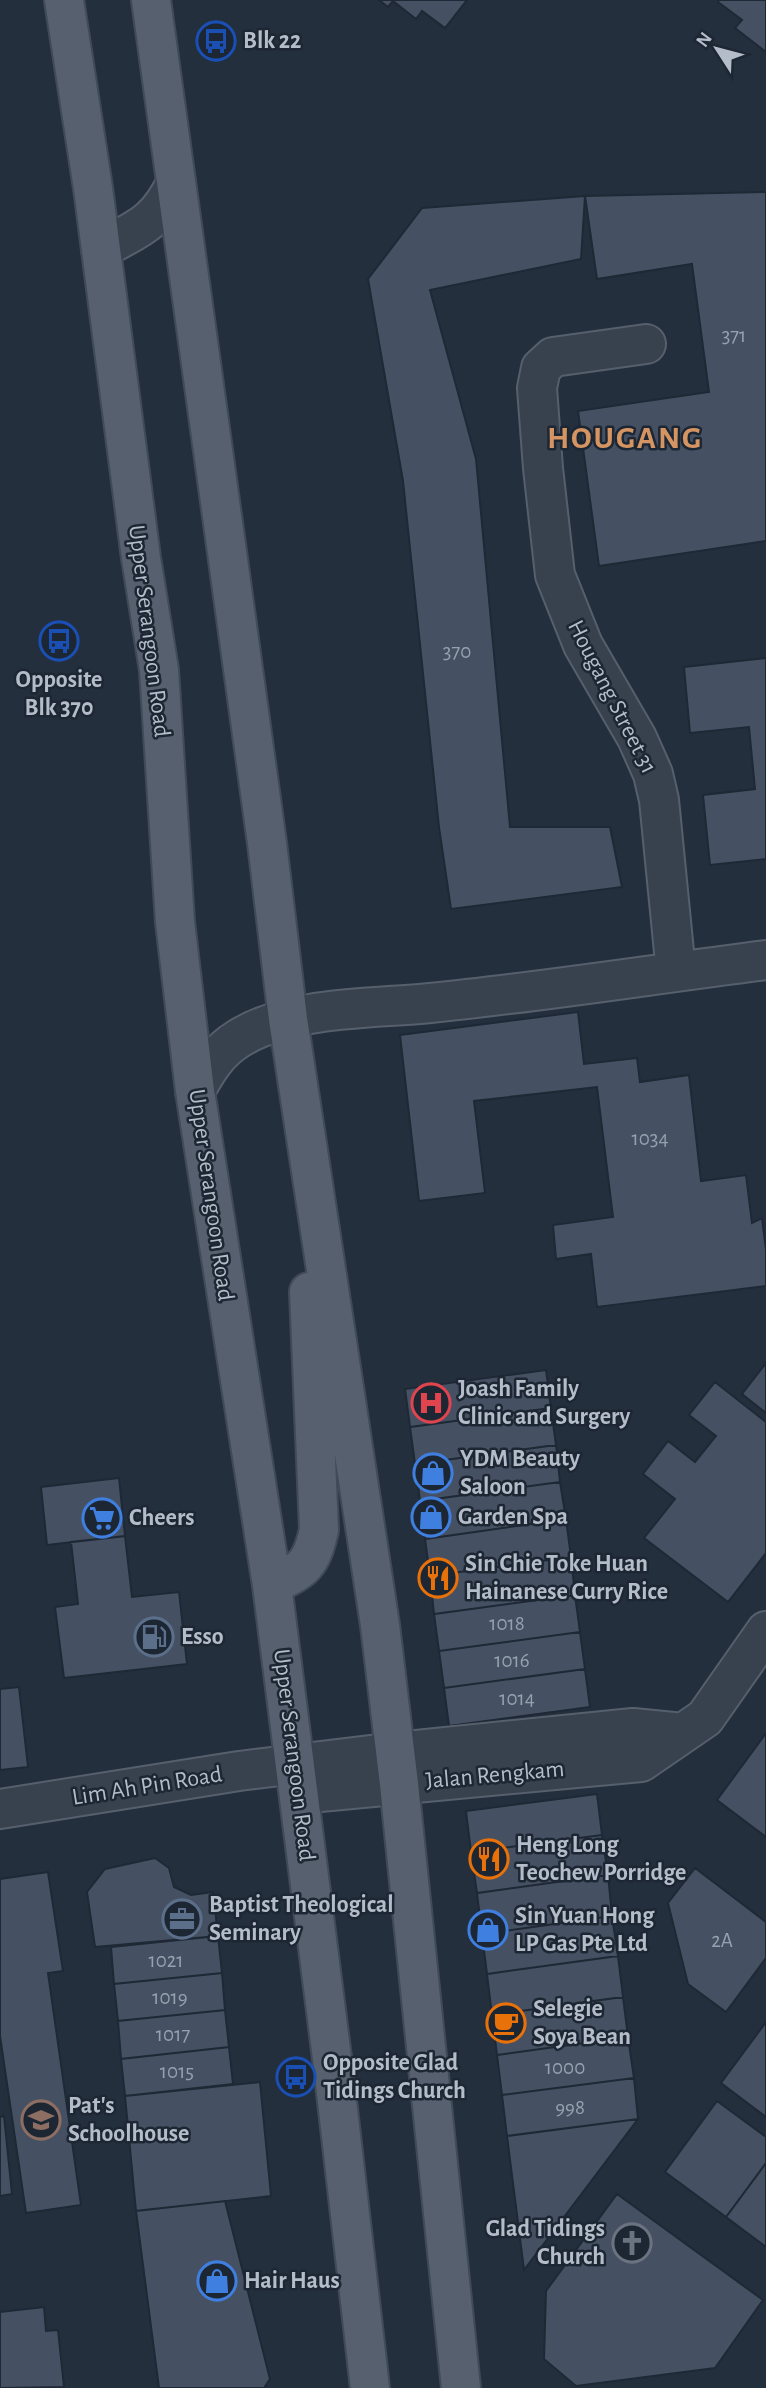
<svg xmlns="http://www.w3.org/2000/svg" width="766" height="2388" font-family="'Alegreya Sans',sans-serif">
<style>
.building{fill:#455162;stroke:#1f2835;stroke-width:2}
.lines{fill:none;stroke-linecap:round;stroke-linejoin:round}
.minor-casing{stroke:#565f6c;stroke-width:42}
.major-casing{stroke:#414a57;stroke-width:42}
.minor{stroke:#38414e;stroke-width:38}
.major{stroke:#56606e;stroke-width:38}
.labels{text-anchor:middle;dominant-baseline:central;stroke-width:5;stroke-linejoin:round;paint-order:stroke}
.number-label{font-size:21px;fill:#98a1af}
.poi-label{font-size:24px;font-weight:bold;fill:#b4bcc9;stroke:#1d2633;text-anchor:start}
.street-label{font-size:24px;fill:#b4bcc9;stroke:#1d2633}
.district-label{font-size:32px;font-weight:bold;letter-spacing:2px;fill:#d59563;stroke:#1d2633}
</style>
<rect width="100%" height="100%" fill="#242f3e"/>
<path class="building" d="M379 0H467L445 28 422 11 416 19 393 1 388 7Z
M719 0H766V52L735 28 742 20 718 2Z
M766 192V541L599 566 578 411 709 392 692 264 597 279 585 196Z
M585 196 581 259 430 290 476 459 510 827H610L622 887 451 909 439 827 403 481 368 279 422 208Z
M766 658V859L710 865 703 795 755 789 749 727 690 733 684 667Z
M578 1012 584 1064 637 1058 640 1082 689 1075 701 1181 746 1175 752 1223 762 1218 766 1250V1286L597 1307 591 1254 556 1259 553 1225 613 1217 597 1087 474 1101 485 1193 419 1201 400 1035Z
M766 1363V1413L742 1394Z
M546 1370 551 1408 410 1427 405 1389Z
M715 1382 766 1422V1553L728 1602 644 1538 675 1499 643 1474 668 1441 695 1462 716 1436 689 1415Z
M551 1408 556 1445 415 1464 410 1427Z
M556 1445 560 1482 420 1501 415 1464Z
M119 1478 125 1536 47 1545 41 1487Z
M560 1482 566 1519 425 1539 420 1501Z
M566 1519 571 1557 430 1576 425 1539Z
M125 1536 132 1597 179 1592 187 1664 64 1678 55 1607 78 1604 71 1542Z
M571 1557 575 1595 434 1614 430 1576Z
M575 1595 580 1632 439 1651 434 1614Z
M580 1632 585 1669 444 1688 439 1651Z
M585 1669 590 1707 449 1726 444 1688Z
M19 1687 28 1767 0 1770V1689Z
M766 1733V1837L717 1800Z
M597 1794 602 1835 471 1852 466 1811Z
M602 1835 608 1875 477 1893 471 1852Z
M155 1858 169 1868 174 1887 191 1895 213 1892 218 1936 95 1947 87 1892 105 1869Z
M695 1868 766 1922V1958L726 2012 688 1984 668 1903Z
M48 1872 63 1971 48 1973 81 2205 26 2213 0 2036V1879Z
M608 1875 612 1916 482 1934 477 1893Z
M612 1916 618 1956 487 1974 482 1934Z
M218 1936 222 1973 114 1984 111 1947Z
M618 1956 623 1997 492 2015 487 1974Z
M222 1973 225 2010 118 2021 114 1984Z
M623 1997 628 2037 497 2055 492 2015Z
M225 2010 229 2047 121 2059 118 2021Z
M766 2022V2117L721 2083Z
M628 2037 634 2078 502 2095 497 2055Z
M229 2047 233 2084 125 2096 121 2059Z
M634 2078 638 2119 507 2136 502 2095Z
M260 2082 271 2196 136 2211 125 2096Z
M717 2101 766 2137V2163L726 2217 665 2172Z
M4 2116 12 2194 0 2196V2117Z
M638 2119 524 2270 507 2136Z
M766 2163V2247L726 2217Z
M617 2194 763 2300 715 2368 576 2386 544 2359 546 2291Z
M225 2201 270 2379 264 2388H159L136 2211Z
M44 2307 46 2331 58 2330 64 2387 0 2388V2312Z"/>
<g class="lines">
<g class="minor-casing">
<path id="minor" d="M101 249C139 228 156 224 176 183
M646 344 553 357 541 368 537 388 543 468 555 575 583 645 637 738 653 774 659 800 676 972
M195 1091C207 1070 217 1052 238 1039 290 1006 371 1009 430 1003 542 992 654 974 766 960
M299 1794 641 1762 705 1718 766 1631
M0 1809 239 1771 395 1752 633 1728 683 1733"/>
</g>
<g class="major-casing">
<path id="major" d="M64 0 93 188 141 558 159 670 175 922 195 1091 272 1585 333 2066 370 2388
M151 0 267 843 288 1019 380 1625 399 1784 461 2388
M272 1585C304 1569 311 1566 319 1530L309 1292"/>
</g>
<use href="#minor" class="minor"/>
<use href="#major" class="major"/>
</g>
<defs>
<g id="bus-ring" transform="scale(2.0125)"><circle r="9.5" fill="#1d2633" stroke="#1a4fb4" stroke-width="1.5"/><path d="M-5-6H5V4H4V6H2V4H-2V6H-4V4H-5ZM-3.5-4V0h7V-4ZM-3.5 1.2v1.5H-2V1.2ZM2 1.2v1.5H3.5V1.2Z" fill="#1a4fb4"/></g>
<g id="hospital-ring" transform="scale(2.0125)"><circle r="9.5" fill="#1d2633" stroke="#e0444e" stroke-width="1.5"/><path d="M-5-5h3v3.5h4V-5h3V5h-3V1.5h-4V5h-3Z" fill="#e0444e"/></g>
<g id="shop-ring" transform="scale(2.0125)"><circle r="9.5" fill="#1d2633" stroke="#3f7fe0" stroke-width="1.5"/><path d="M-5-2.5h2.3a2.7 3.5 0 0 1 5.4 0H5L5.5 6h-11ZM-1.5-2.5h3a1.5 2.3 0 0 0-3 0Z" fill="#3f7fe0"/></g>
<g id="supermarket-ring" transform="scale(2.0125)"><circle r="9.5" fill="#1d2633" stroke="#3f7fe0" stroke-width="1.5"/><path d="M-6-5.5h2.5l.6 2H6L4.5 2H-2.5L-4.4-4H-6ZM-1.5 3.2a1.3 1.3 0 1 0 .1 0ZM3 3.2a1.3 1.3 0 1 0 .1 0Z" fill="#3f7fe0"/></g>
<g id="restaurant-ring" transform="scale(2.0125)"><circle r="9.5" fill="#1d2633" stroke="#e8710a" stroke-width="1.5"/><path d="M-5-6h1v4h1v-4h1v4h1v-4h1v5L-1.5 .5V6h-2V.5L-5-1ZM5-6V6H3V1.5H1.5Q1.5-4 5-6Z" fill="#e8710a"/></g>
<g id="fuel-ring" transform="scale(2.0125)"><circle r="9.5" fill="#1d2633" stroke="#5c6f8a" stroke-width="1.5"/><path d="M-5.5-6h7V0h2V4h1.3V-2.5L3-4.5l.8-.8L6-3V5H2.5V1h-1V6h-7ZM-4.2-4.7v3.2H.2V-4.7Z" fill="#5c6f8a"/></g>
<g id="office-ring" transform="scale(2.0125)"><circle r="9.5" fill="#1d2633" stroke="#5c6f8a" stroke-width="1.5"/><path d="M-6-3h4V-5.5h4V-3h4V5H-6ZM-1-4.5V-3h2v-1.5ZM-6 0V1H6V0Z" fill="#5c6f8a"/></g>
<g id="cafe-ring" transform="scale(2.0125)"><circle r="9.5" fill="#1d2633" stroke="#e8710a" stroke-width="1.5"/><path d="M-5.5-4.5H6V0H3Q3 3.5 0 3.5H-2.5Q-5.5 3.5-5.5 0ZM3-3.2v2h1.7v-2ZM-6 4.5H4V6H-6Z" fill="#e8710a"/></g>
<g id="school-ring" transform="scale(2.0125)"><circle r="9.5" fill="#1d2633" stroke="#8d6e63" stroke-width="1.5"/><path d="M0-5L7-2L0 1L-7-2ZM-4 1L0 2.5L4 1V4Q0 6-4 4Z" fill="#8d6e63"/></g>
<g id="church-ring" transform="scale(2.0125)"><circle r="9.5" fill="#1d2633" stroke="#6b7280" stroke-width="1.5"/><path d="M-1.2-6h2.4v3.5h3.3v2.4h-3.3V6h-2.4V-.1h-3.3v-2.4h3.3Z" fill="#6b7280"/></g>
</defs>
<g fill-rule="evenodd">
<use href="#bus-ring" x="216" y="41"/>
<use href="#bus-ring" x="59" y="641"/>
<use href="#hospital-ring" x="431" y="1403"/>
<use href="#shop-ring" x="433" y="1473"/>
<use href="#shop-ring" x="431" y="1517"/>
<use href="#supermarket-ring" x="102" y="1518"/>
<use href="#restaurant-ring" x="438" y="1578"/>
<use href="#fuel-ring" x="154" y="1637"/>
<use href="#restaurant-ring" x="489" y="1859"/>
<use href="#office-ring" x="182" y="1919"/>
<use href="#shop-ring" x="488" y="1930"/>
<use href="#cafe-ring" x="506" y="2023"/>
<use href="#bus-ring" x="296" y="2077"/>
<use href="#school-ring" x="41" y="2120"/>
<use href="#church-ring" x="632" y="2243"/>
<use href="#shop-ring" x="217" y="2281"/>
</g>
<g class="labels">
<g class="number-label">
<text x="734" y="335">371</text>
<text x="457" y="651">370</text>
<text x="650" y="1138">1034</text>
<text x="507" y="1623">1018</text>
<text x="512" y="1660">1016</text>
<text x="517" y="1698">1014</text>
<text x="722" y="1940">2A</text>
<text x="166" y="1960">1021</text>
<text x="170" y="1997">1019</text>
<text x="173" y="2034">1017</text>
<text x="565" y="2067">1000</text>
<text x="177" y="2071">1015</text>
<text x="570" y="2107">998</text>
</g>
<g class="poi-label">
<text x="243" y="41">Blk 22</text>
<text x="59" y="680" text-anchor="middle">Opposite<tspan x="59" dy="28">Blk 370</tspan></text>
<text x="458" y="1389">Joash Family<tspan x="458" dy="28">Clinic and Surgery</tspan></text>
<text x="460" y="1459">YDM Beauty<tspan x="460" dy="28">Saloon</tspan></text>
<text x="458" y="1517">Garden Spa</text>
<text x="129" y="1518">Cheers</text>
<text x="465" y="1564">Sin Chie Toke Huan<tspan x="465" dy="28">Hainanese Curry Rice</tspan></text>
<text x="181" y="1637">Esso</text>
<text x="516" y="1845">Heng Long<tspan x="516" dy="28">Teochew Porridge</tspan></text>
<text x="209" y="1905">Baptist Theological<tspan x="209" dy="28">Seminary</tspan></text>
<text x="515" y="1916">Sin Yuan Hong<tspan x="515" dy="28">LP Gas Pte Ltd</tspan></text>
<text x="533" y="2009">Selegie<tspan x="533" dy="28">Soya Bean</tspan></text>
<text x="323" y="2063">Opposite Glad<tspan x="323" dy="28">Tidings Church</tspan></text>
<text x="68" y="2106">Pat's<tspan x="68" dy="28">Schoolhouse</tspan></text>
<text x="605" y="2229" text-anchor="end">Glad Tidings<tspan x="605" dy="28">Church</tspan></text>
<text x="244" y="2281">Hair Haus</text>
</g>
<g class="street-label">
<text transform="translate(149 631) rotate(83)">Upper Serangoon Road</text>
<text transform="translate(612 697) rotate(63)">Hougang Street 31</text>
<text transform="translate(211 1195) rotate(82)">Upper Serangoon Road</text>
<text transform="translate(294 1755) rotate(83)">Upper Serangoon Road</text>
<text transform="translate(495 1775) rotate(-5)">Jalan Rengkam</text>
<text transform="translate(147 1786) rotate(-9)">Lim Ah Pin Road</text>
</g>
<g class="district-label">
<text x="625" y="438">HOUGANG</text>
</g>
</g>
<g transform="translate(717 49) rotate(306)" stroke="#1d2633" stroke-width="5" paint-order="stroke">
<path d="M0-5L12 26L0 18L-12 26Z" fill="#b4bcc9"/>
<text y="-10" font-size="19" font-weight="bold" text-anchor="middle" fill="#b4bcc9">N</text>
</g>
</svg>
